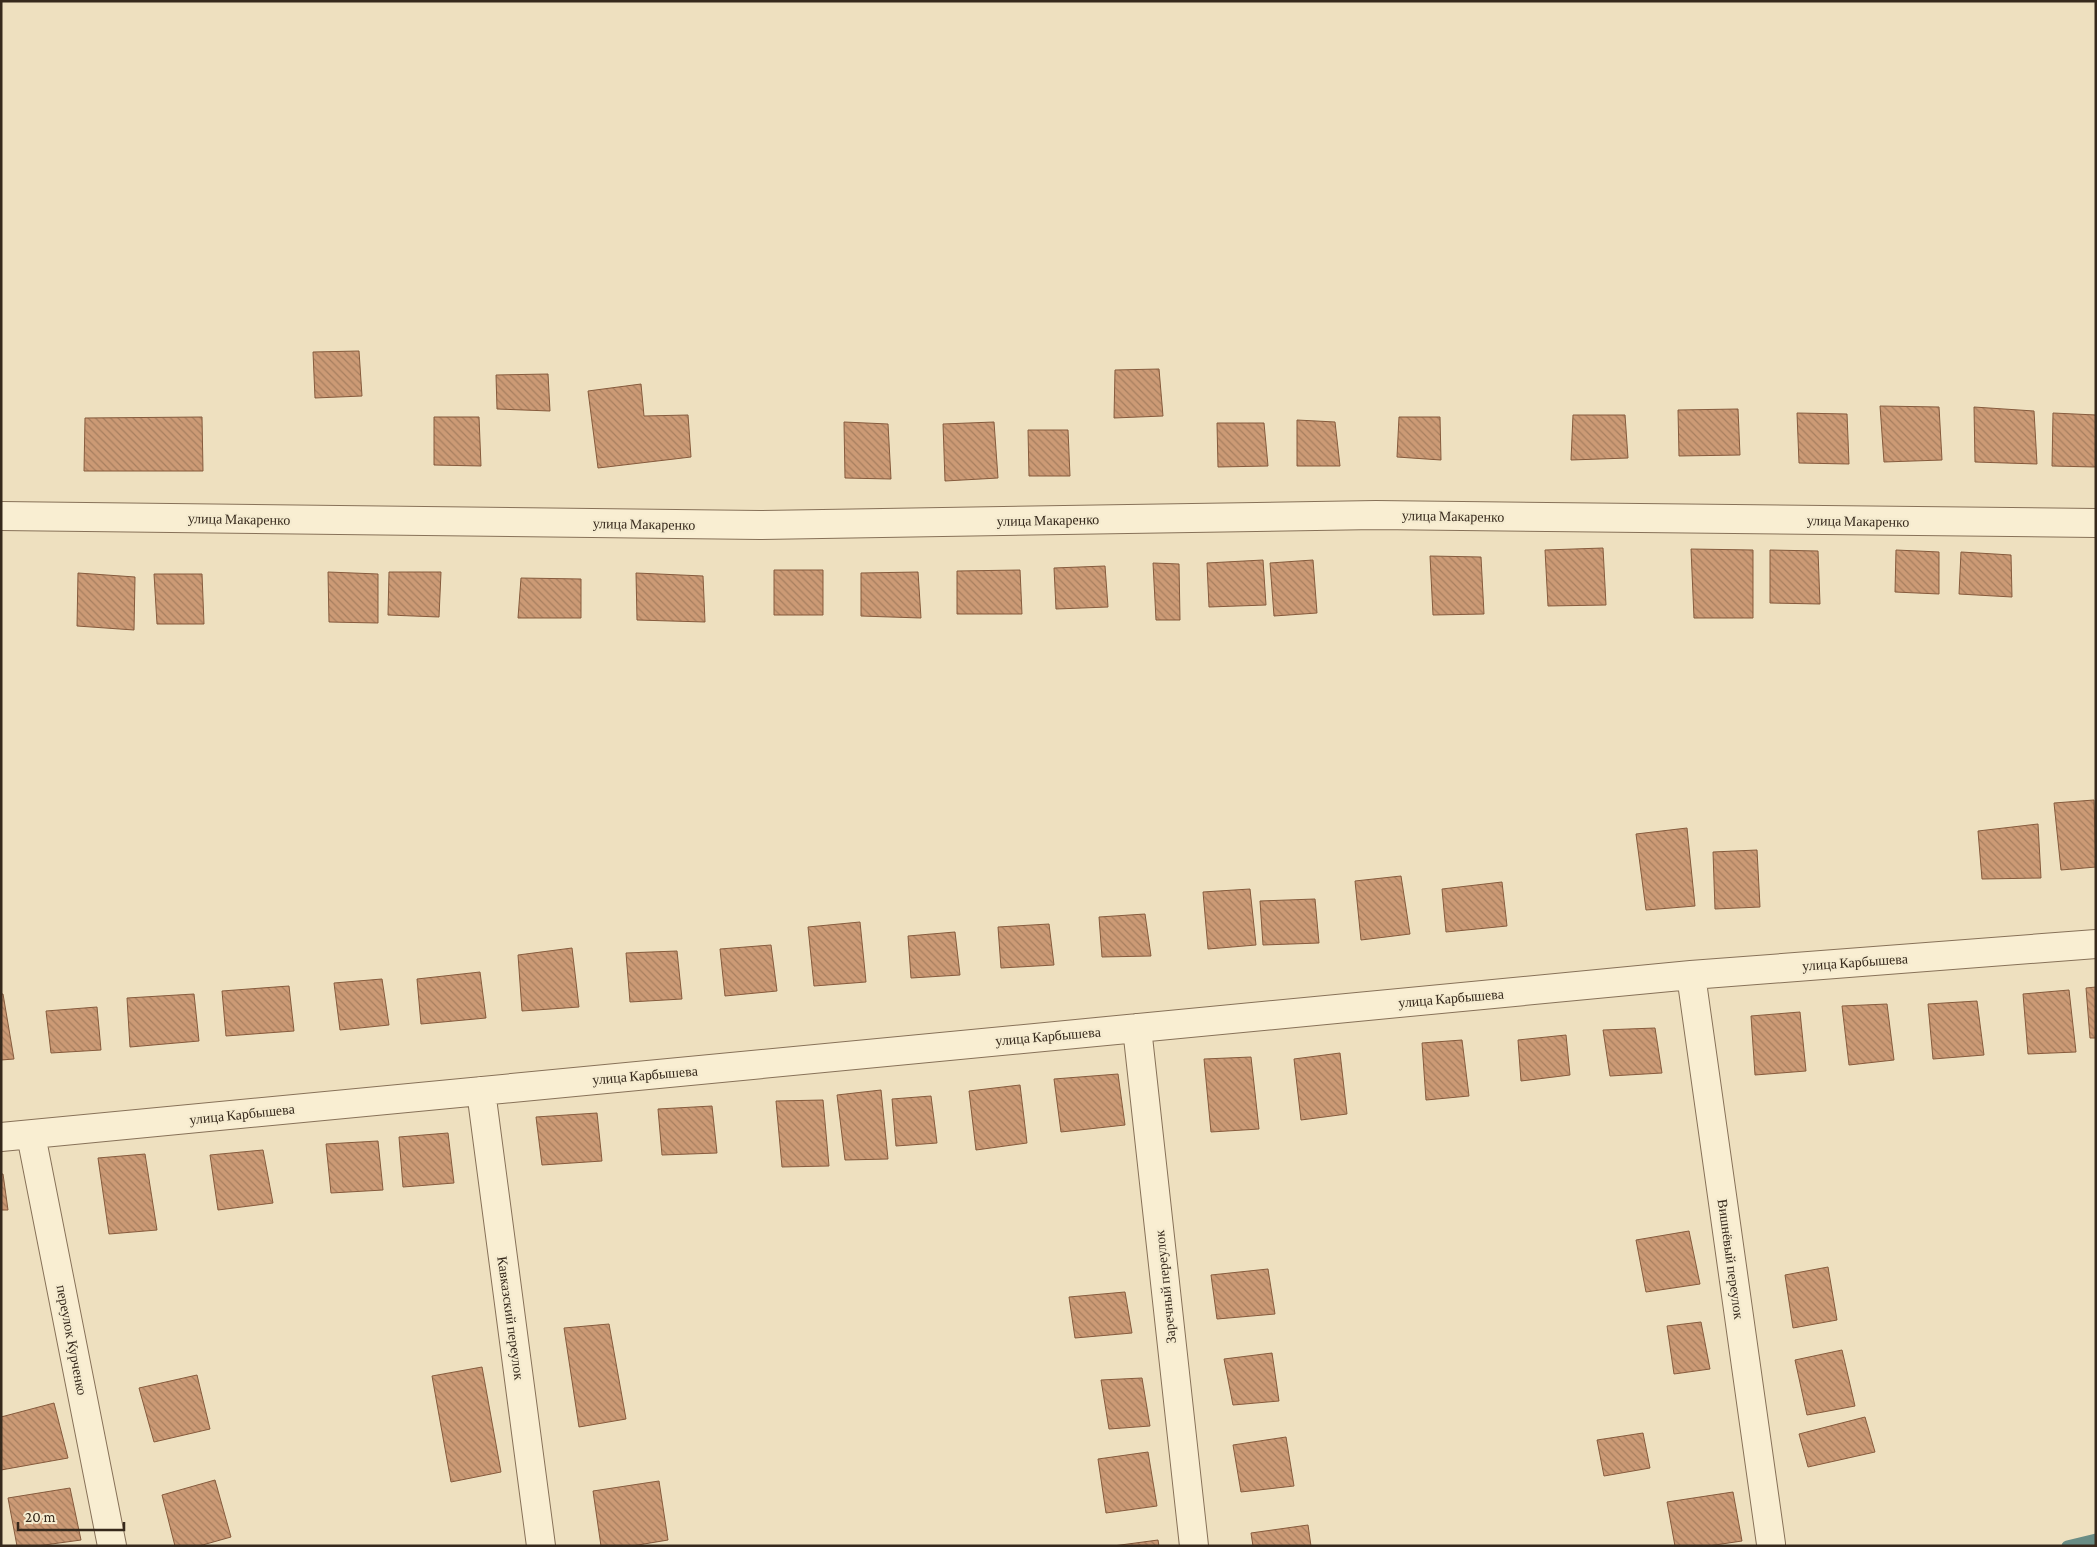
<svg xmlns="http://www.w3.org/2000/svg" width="2097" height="1547" font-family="'Crimson Pro',serif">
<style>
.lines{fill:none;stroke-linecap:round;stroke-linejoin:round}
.stream{stroke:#6a8d85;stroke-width:11}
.building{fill:url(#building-back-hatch);stroke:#865b3d}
.street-casing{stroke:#877158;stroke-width:30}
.street{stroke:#f9eed2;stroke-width:28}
.labels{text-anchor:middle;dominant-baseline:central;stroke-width:4.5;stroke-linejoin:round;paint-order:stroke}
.street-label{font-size:14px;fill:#36291c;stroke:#f5ebcf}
</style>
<defs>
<pattern id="building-back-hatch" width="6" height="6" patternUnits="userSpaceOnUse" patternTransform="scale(1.25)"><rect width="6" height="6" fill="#cc9a75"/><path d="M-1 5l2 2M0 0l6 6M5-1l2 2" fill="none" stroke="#a67e5f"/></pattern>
</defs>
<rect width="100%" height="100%" fill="#eee0bf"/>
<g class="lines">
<path class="stream" d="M2067 1546 2096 1539"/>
</g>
<path class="building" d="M359 351 362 396 315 398 313 352Z
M1159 369 1163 416 1114 418 1115 370Z
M548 374 550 411 497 409 496 375Z
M641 384 644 416 688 415 691 457 598 468 588 391Z
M1880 406 1939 407 1942 460 1884 462Z
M1974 407 2034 411 2037 464 1975 462Z
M1738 409 1740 455 1679 456 1678 410Z
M1797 413 1847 414 1849 464 1799 463Z
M2053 413 2096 415V467L2052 466Z
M1573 415H1625L1628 458 1571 460Z
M202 417 203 471H84L85 418Z
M434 417H479L481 466 434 465Z
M1399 417H1440L1441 460 1397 457Z
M1297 420 1335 422 1340 466H1297Z
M844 422 888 424 891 479 845 478Z
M994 422 998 478 945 481 943 424Z
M1217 423H1264L1268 466 1218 467Z
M1028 430H1068L1070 476H1029Z
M1603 548 1606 605 1548 606 1545 550Z
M1691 549 1753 550V618H1694Z
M1770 550 1818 551 1820 604 1770 603Z
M1896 550 1939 552V594L1895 592Z
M1961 552 2011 555 2012 597 1959 594Z
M1430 556 1481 557 1484 614 1433 615Z
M1263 560 1266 605 1209 607 1207 563Z
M1313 560 1317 613 1274 616 1270 563Z
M1153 563 1179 564 1180 620H1156Z
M1105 566 1108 607 1056 609 1054 568Z
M774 570H823V615H774Z
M1020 570 1022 614H957V571Z
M328 572 378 574V623L329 622Z
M389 572H441L439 617 388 615Z
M918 572 921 618 861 616V573Z
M78 573 135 577 134 630 77 626Z
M636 573 703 576 705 622 637 620Z
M154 574H202L204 624H157Z
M521 578 581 579V618H518Z
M2094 800 2096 867 2061 870 2054 803Z
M2038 824 2041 878 1982 879 1978 831Z
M1687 828 1695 906 1646 910 1636 834Z
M1757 850 1760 907 1715 909 1713 852Z
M1401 876 1410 934 1361 940 1355 881Z
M1502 882 1507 926 1446 932 1442 889Z
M1250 889 1256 945 1208 949 1203 892Z
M1315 899 1319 943 1263 945 1260 901Z
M1145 914 1151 956 1102 957 1099 917Z
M860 922 866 982 814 986 808 927Z
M1049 924 1054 965 1001 968 998 927Z
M955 932 960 975 911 978 908 936Z
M771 945 777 991 725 996 720 949Z
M572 948 579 1007 522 1011 518 955Z
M677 951 682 999 630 1002 626 953Z
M480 972 486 1018 421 1024 417 979Z
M382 979 389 1025 340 1030 334 983Z
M289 986 294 1031 226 1036 222 991Z
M2096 987V1038H2090L2086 988Z
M2069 990 2076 1052 2028 1054 2023 994Z
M1 994H3L14 1059 1 1060Z
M194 994 199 1041 130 1047 127 998Z
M1977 1001 1984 1055 1933 1059 1928 1004Z
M1887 1004 1894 1060 1849 1065 1842 1006Z
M97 1007 101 1050 51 1053 46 1011Z
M1800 1012 1806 1071 1755 1075 1751 1016Z
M1655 1028 1662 1073 1610 1076 1603 1030Z
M1566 1035 1570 1075 1521 1081 1518 1040Z
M1462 1040 1469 1096 1426 1100 1422 1043Z
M1340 1053 1347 1114 1301 1120 1294 1059Z
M1251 1057 1259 1129 1211 1132 1204 1059Z
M1118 1074 1125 1125 1061 1132 1054 1079Z
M1020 1085 1027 1143 976 1150 969 1091Z
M881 1090 888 1159 845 1160 837 1095Z
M931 1096 937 1143 896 1146 892 1099Z
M823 1100 829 1166 782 1167 776 1101Z
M712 1106 717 1153 662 1155 658 1109Z
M597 1113 602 1161 542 1165 536 1117Z
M448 1133 454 1183 403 1187 399 1137Z
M378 1141 383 1190 331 1193 326 1144Z
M263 1150 273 1203 218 1210 210 1155Z
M145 1154 157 1230 109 1234 98 1158Z
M1 1174H3L8 1210H1Z
M1689 1231 1700 1284 1646 1292 1636 1240Z
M1828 1267 1837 1320 1793 1328 1785 1275Z
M1268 1269 1275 1314 1217 1319 1211 1275Z
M1125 1292 1132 1333 1075 1338 1069 1297Z
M1701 1322 1710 1369 1674 1374 1667 1326Z
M609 1324 626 1419 579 1427 564 1328Z
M1842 1350 1855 1406 1807 1415 1795 1360Z
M1272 1353 1279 1401 1233 1405 1224 1359Z
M482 1367 501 1472 451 1482 432 1376Z
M197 1375 210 1429 154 1442 139 1388Z
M1142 1378 1150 1426 1109 1429 1101 1380Z
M54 1403 68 1458 1 1470V1417Z
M1865 1417 1875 1452 1808 1467 1799 1434Z
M1643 1433 1650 1468 1604 1476 1597 1440Z
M1286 1437 1294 1486 1241 1492 1233 1445Z
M1148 1452 1157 1506 1106 1513 1098 1459Z
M215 1480 231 1537 199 1546H175L162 1495Z
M659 1481 668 1540 632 1546H601L593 1491Z
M70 1488 81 1540 37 1546H17L8 1498Z
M1733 1492 1742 1541 1708 1546H1675L1667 1502Z
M1308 1525 1311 1546H1253L1251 1533Z
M1158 1540 1159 1546H1113Z"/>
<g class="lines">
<g class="street-casing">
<path id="street" d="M1 516 760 525 1376 515 2096 523
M1691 975 1771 1544
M1137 1028 1194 1546
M481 1091 541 1546
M31 1135 112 1546
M1 1137 1691 975 2096 944"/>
</g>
<use href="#street" class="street"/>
</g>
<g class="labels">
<g class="street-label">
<text transform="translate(1453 516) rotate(1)">улица Макаренко</text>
<text transform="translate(239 519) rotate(1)">улица Макаренко</text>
<text transform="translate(1048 520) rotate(-1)">улица Макаренко</text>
<text transform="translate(1858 521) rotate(1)">улица Макаренко</text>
<text transform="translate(644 524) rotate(1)">улица Макаренко</text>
<text transform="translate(1855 962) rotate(-4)">улица Карбышева</text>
<text transform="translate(1451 998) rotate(-5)">улица Карбышева</text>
<text transform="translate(1048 1036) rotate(-5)">улица Карбышева</text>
<text transform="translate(645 1075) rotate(-5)">улица Карбышева</text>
<text transform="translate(242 1114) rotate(-6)">улица Карбышева</text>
<text transform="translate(1731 1259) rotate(82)">Вишнёвый переулок</text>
<text transform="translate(1165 1287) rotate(-96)">Заречный переулок</text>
<text transform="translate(511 1318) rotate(82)">Кавказский переулок</text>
<text transform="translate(72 1340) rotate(79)">переулок Курченко</text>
</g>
</g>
<rect width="2097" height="1547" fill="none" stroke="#36291c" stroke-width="5"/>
<path d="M18 1522v8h106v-8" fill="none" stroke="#36291c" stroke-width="2.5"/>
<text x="25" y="1522" font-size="15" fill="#36291c" stroke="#f5ebcf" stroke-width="4" paint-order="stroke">20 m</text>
</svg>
